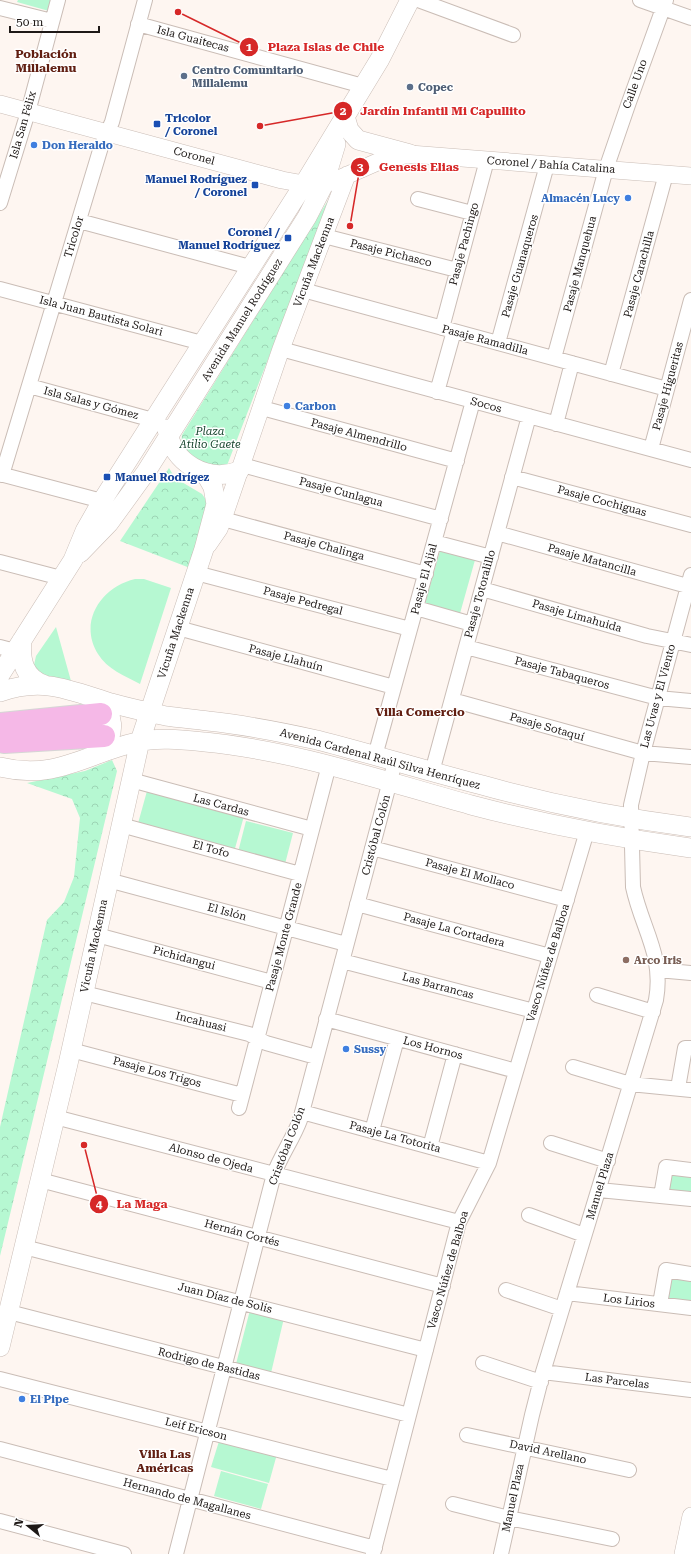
<svg xmlns="http://www.w3.org/2000/svg" width="691" height="1554" font-family="'Roboto Serif',serif">
<style>
.green{fill:#b6f8d2}
.forest{fill:url(#forest-crowns)}
.lines{fill:none;stroke-linecap:round;stroke-linejoin:round}
.minor-casing{stroke:#cabdb6;stroke-width:16}
.tertiary-casing{stroke:#cabdb6;stroke-width:18}
.secondary-casing{stroke:#cabdb6;stroke-width:20}
.motorway-casing{stroke:#d6d6d5;stroke-width:24}
.minor{stroke:#fff;stroke-width:14}
.tertiary{stroke:#fff;stroke-width:17}
.secondary{stroke:#fff;stroke-width:19}
.motorway{stroke:#f5b8e7;stroke-width:22}
.service-dot{fill:#5c6f8a;stroke:#fff;stroke-width:1.5}
.transit-dot{fill:#1a4fb4;stroke:#fff;stroke-width:1.5}
.shop-dot{fill:#3f7fe0;stroke:#fff;stroke-width:1.5}
.education-dot{fill:#8d6e63;stroke:#fff;stroke-width:1.5}
.labels{text-anchor:middle;dominant-baseline:central;stroke-width:3;stroke-linejoin:round;paint-order:stroke}
.street-label{font-size:11px;fill:#1e1917;stroke:#fff}
.service-label{font-size:11px;font-weight:bold;fill:#4e5e75;stroke:#fff;text-anchor:start}
.transit-label{font-size:11px;font-weight:bold;fill:#164399;stroke:#fff;text-anchor:start}
.shop-label{font-size:11px;font-weight:bold;fill:#366cbe;stroke:#fff;text-anchor:start}
.park-label{font-size:11px;font-style:italic;fill:#18462f;stroke:#fff}
.education-label{font-size:11px;font-weight:bold;fill:#785e54;stroke:#fff;text-anchor:start}
.neighbourhood-label{font-size:12px;font-weight:bold;fill:#611e11;stroke:#fff}
.leader{fill:none;stroke:#d62828;stroke-width:1.5}
.callout-dot{fill:#d62828;stroke:#fff;stroke-width:1.5}
.mark-label{font-size:12px;text-anchor:middle;font-weight:bold;fill:#fff}
.callout-label{font-size:12px;text-anchor:middle;font-weight:bold;fill:#d62828;stroke:#fff;stroke-width:3;stroke-linejoin:round;paint-order:stroke}
</style>
<defs>
<pattern id="forest-crowns" width="20" height="18" patternUnits="userSpaceOnUse"><rect width="20" height="18" fill="#b6f8d2"/><path d="M2 6a3 3 0 1 1 6 0M12 15a3 3 0 1 1 6 0" fill="none" stroke="#9cd4b4"/></pattern>
</defs>
<rect width="100%" height="100%" fill="#fef6f1"/>
<path class="green" d="M18 0H52L49 11 17 2Z
M440 551 475 560 459 617 424 607Z
M135 579H144L171 588 140 684C125 676 107 669 98 654 78 622 101 587 135 579Z
M56 627 71 681 38 674 34 665 36 656Z
M147 791 244 816 234 852 137 827Z
M246 821 293 833 285 864 238 852Z
M669 1172 691 1175V1196L666 1193Z
M669 1275 691 1277V1301L666 1298Z
M250 1310 284 1318 271 1373 236 1364Z
M220 1438 277 1454 269 1483 211 1467Z
M221 1471 268 1484 261 1509 214 1496Z"/>
<path class="forest" d="M332 194 226 468H213L181 449 182 435Z
M169 468 175 478 202 494 209 504 190 568 120 541Z
M112 760 117 771 0 1256V1127L47 920 64 902 74 877 80 818 72 799 27 783 85 771Z"/>
<g class="lines">
<g class="minor-casing">
<path id="minor" d="M418 0 513 35
M640 0 691 18
M0 8 52 21
M138 24 363 86
M418 199 472 213
M0 203 28 112 58 0
M79 221 250 267
M324 236 457 270
M0 289 202 343
M303 290 667 389
M442 328 487 160
M498 343 547 165
M281 349 691 460
M554 358 606 169 628 105 666 0
M611 374 666 174
M29 386 153 420
M437 392 454 331
M262 408 457 461
M556 424 572 363
M651 449 691 300
M242 465 441 519
M0 474 102 501
M2 475 101 147 112 122 145 0
M512 477 691 525
M223 519 426 574
M497 533 691 587
M434 542 491 557
M0 562 61 578
M196 573 410 629
M482 589 647 636 691 645
M416 608 472 624
M178 628 394 687
M0 647 15 651
M466 647 658 698 691 701
M452 700 643 753 691 757
M375 756 473 401
M432 772 529 416
M131 780 312 829
M121 825 300 874
M372 848 567 900
M108 880 346 944
M357 904 550 956
M97 935 272 982
M342 961 534 1011
M658 970 691 973
M84 993 249 1034 266 1043 316 1057
M597 995 653 1012
M326 1019 516 1071
M71 1050 242 1095
M573 1067 630 1084 691 1090
M678 1088 685 1048H691
M239 1108 329 765
M302 1112 489 1163
M55 1117 459 1222
M372 1131 397 1039
M551 1143 608 1161
M430 1147 455 1054
M40 1180 443 1286
M599 1190 691 1199
M661 1196 666 1167 691 1170
M529 1215 584 1235
M24 1247 426 1350
M506 1290 562 1309
M567 1293 691 1308
M660 1304 666 1270 691 1274
M9 1312 409 1415
M483 1363 541 1382
M543 1372 691 1390
M0 1379 392 1479
M467 1435 629 1470
M0 1449 375 1548
M453 1504 509 1518 612 1539
M0 1521 124 1554
M176 1554 274 1174C281 1155 293 1139 300 1120L395 762
M373 1554 459 1222 489 1163 587 831
M501 1554 532 1415 543 1372 656 1000C664 955 642 929 633 887L631 805 643 753 691 575"/>
</g>
<g class="tertiary-casing">
<path id="tertiary" d="M0 104 282 180 304 184H324L334 181 382 160 410 154 691 176
M208 545 219 529 223 519 281 349 347 175
M683 1554 691 1516"/>
</g>
<g class="secondary-casing">
<path id="secondary" d="M345 116 349 130 358 140 410 154
M167 429C172 463 207 483 239 471
M80 553 109 523 146 472 307 217 324 184 336 144
M22 640C20 660 24 678 45 685
M0 675 73 560 85 531 102 501 304 184 380 59 410 0
M0 692C43 677 69 690 111 703 129 708 147 712 166 716 180 718 194 719 208 721 245 725 281 732 317 740 372 754 427 771 482 785 550 804 621 818 691 827
M98 699C115 715 116 732 102 751
M0 767C56 781 87 753 137 742 158 737 184 740 205 742 296 751 383 781 471 805 543 824 617 838 691 848
M0 1347 68 1064 140 741 204 549 216 504 213 487 205 473"/>
</g>
<g class="motorway-casing">
<path id="motorway" d="M0 724 101 714
M4 742 104 736"/>
</g>
<use href="#minor" class="minor"/>
<use href="#tertiary" class="tertiary"/>
<use href="#secondary" class="secondary"/>
<use href="#motorway" class="motorway"/>
</g>
<g class="service-dot">
<circle cx="184" cy="76" r="4"/>
<circle cx="410" cy="87" r="4"/>
</g>
<g class="transit-dot">
<rect x="153" y="120" width="8" height="8" rx="2"/>
<rect x="251" y="181" width="8" height="8" rx="2"/>
<rect x="284" y="234" width="8" height="8" rx="2"/>
<rect x="103" y="473" width="8" height="8" rx="2"/>
</g>
<g class="shop-dot">
<circle cx="34" cy="145" r="4"/>
<circle cx="628" cy="198" r="4"/>
<circle cx="287" cy="406" r="4"/>
<circle cx="346" cy="1049" r="4"/>
<circle cx="22" cy="1399" r="4"/>
</g>
<circle class="education-dot" cx="626" cy="960" r="4"/>
<g class="labels">
<g class="street-label">
<text transform="translate(193 39) rotate(15)">Isla Guaitecas</text>
<text transform="translate(635 84) rotate(-70)">Calle Uno</text>
<text transform="translate(23 125) rotate(-74)">Isla San Félix</text>
<text transform="translate(194 156) rotate(15)">Coronel</text>
<text transform="translate(551 165) rotate(4)">Coronel / Bahía Catalina</text>
<text transform="translate(74 237) rotate(-73)">Tricolor</text>
<text transform="translate(464 244) rotate(-75)">Pasaje Pachingo</text>
<text transform="translate(391 253) rotate(14)">Pasaje Pichasco</text>
<text transform="translate(314 262) rotate(-69)">Vicuña Mackenna</text>
<text transform="translate(580 264) rotate(-75)">Pasaje Manquehua</text>
<text transform="translate(520 266) rotate(-74)">Pasaje Guanaqueros</text>
<text transform="translate(639 274) rotate(-75)">Pasaje Carachilla</text>
<text transform="translate(101 316) rotate(15)">Isla Juan Bautista Solari</text>
<text transform="translate(242 320) rotate(-58)">Avenida Manuel Rodríguez</text>
<text transform="translate(485 340) rotate(15)">Pasaje Ramadilla</text>
<text transform="translate(668 386) rotate(-75)">Pasaje Higueritas</text>
<text transform="translate(91 403) rotate(15)">Isla Salas y Gómez</text>
<text transform="translate(486 405) rotate(15)">Socos</text>
<text transform="translate(359 435) rotate(15)">Pasaje Almendrillo</text>
<text transform="translate(341 492) rotate(15)">Pasaje Cunlagua</text>
<text transform="translate(602 501) rotate(15)">Pasaje Cochiguas</text>
<text transform="translate(324 546) rotate(15)">Pasaje Chalinga</text>
<text transform="translate(592 560) rotate(16)">Pasaje Matancilla</text>
<text transform="translate(424 579) rotate(-75)">Pasaje El Ajial</text>
<text transform="translate(480 594) rotate(-75)">Pasaje Totoralillo</text>
<text transform="translate(303 601) rotate(15)">Pasaje Pedregal</text>
<text transform="translate(577 616) rotate(16)">Pasaje Limahuida</text>
<text transform="translate(176 633) rotate(-72)">Vicuña Mackenna</text>
<text transform="translate(286 658) rotate(15)">Pasaje Llahuín</text>
<text transform="translate(562 673) rotate(15)">Pasaje Tabaqueros</text>
<text transform="translate(658 696) rotate(-75)">Las Uvas y El Viento</text>
<text transform="translate(547 727) rotate(16)">Pasaje Sotaquí</text>
<text transform="translate(380 759) rotate(15)">Avenida Cardenal Raúl Silva Henríquez</text>
<text transform="translate(221 805) rotate(15)">Las Cardas</text>
<text transform="translate(376 835) rotate(-75)">Cristóbal Colón</text>
<text transform="translate(211 849) rotate(15)">El Tofo</text>
<text transform="translate(470 874) rotate(15)">Pasaje El Mollaco</text>
<text transform="translate(227 912) rotate(15)">El Islón</text>
<text transform="translate(454 930) rotate(15)">Pasaje La Cortadera</text>
<text transform="translate(284 937) rotate(-75)">Pasaje Monte Grande</text>
<text transform="translate(94 946) rotate(-78)">Vicuña Mackenna</text>
<text transform="translate(184 958) rotate(15)">Pichidangui</text>
<text transform="translate(548 963) rotate(-73)">Vasco Núñez de Balboa</text>
<text transform="translate(438 986) rotate(15)">Las Barrancas</text>
<text transform="translate(201 1022) rotate(14)">Incahuasi</text>
<text transform="translate(433 1048) rotate(15)">Los Hornos</text>
<text transform="translate(157 1072) rotate(15)">Pasaje Los Trigos</text>
<text transform="translate(395 1137) rotate(15)">Pasaje La Totorita</text>
<text transform="translate(287 1146) rotate(-69)">Cristóbal Colón</text>
<text transform="translate(211 1158) rotate(15)">Alonso de Ojeda</text>
<text transform="translate(600 1186) rotate(-73)">Manuel Plaza</text>
<text transform="translate(242 1233) rotate(15)">Hernán Cortés</text>
<text transform="translate(448 1270) rotate(-74)">Vasco Núñez de Balboa</text>
<text transform="translate(225 1298) rotate(14)">Juan Díaz de Solís</text>
<text transform="translate(629 1301) rotate(7)">Los Lirios</text>
<text transform="translate(209 1364) rotate(14)">Rodrigo de Bastidas</text>
<text transform="translate(617 1381) rotate(7)">Las Parcelas</text>
<text transform="translate(196 1429) rotate(14)">Leif Ericson</text>
<text transform="translate(548 1452) rotate(12)">David Arellano</text>
<text transform="translate(513 1498) rotate(-78)">Manuel Plaza</text>
<text transform="translate(187 1499) rotate(15)">Hernando de Magallanes</text>
</g>
<g class="service-label">
<text x="192" y="70">Centro Comunitario<tspan x="192" dy="13">Millalemu</tspan></text>
<text x="418" y="87">Copec</text>
</g>
<g class="transit-label">
<text x="165" y="118">Tricolor<tspan x="165" dy="13">/ Coronel</tspan></text>
<text x="247" y="179" text-anchor="end">Manuel Rodríguez<tspan x="247" dy="13">/ Coronel</tspan></text>
<text x="280" y="232" text-anchor="end">Coronel /<tspan x="280" dy="13">Manuel Rodríguez</tspan></text>
<text x="115" y="477">Manuel Rodrígez</text>
</g>
<g class="shop-label">
<text x="42" y="145">Don Heraldo</text>
<text x="620" y="198" text-anchor="end">Almacén Lucy</text>
<text x="295" y="406">Carbon</text>
<text x="354" y="1049">Sussy</text>
<text x="30" y="1399">El Pipe</text>
</g>
<g class="park-label">
<text x="210" y="431">Plaza<tspan x="210" dy="13">Atilio Gaete</tspan></text>
</g>
<g class="education-label">
<text x="634" y="960">Arco Iris</text>
</g>
<g class="neighbourhood-label">
<text x="46" y="54">Población<tspan x="46" dy="14">Millalemu</tspan></text>
<text x="420" y="712">Villa Comercio</text>
<text x="165" y="1454">Villa Las<tspan x="165" dy="14">Américas</tspan></text>
</g>
</g>
<path class="leader" d="M178 12L249 47M260 126L343 111M350 226L360 167M84 1145L99 1204"/>
<g class="callout-dot">
<circle cx="178" cy="12" r="4"/>
<circle cx="260" cy="126" r="4"/>
<circle cx="350" cy="226" r="4"/>
<circle cx="84" cy="1145" r="4"/>
<circle cx="249" cy="47" r="10"/>
<circle cx="343" cy="111" r="10"/>
<circle cx="360" cy="167" r="10"/>
<circle cx="99" cy="1204" r="10"/>
</g>
<g class="mark-label">
<text x="249" y="51">1</text>
<text x="343" y="115">2</text>
<text x="360" y="171">3</text>
<text x="99" y="1208">4</text>
</g>
<g class="callout-label">
<text x="326" y="51">Plaza Islas de Chile</text>
<text x="443" y="115">Jardín Infantil Mi Capullito</text>
<text x="419" y="171">Genesis Elias</text>
<text x="142" y="1208">La Maga</text>
</g>
<g transform="translate(28 1526) rotate(288)" stroke="#ffffff" stroke-width="3" paint-order="stroke">
<path d="M0-3L7 15L0 10L-7 15Z" fill="#1e1917"/>
<text y="-6" font-size="11" font-weight="bold" text-anchor="middle" fill="#1e1917">N</text>
</g>
<path d="M10 26v6h89v-6" fill="none" stroke="#1e1917" stroke-width="2"/>
<text x="16" y="26" font-size="12" fill="#1e1917" stroke="#ffffff" stroke-width="3" paint-order="stroke">50 m</text>
</svg>
